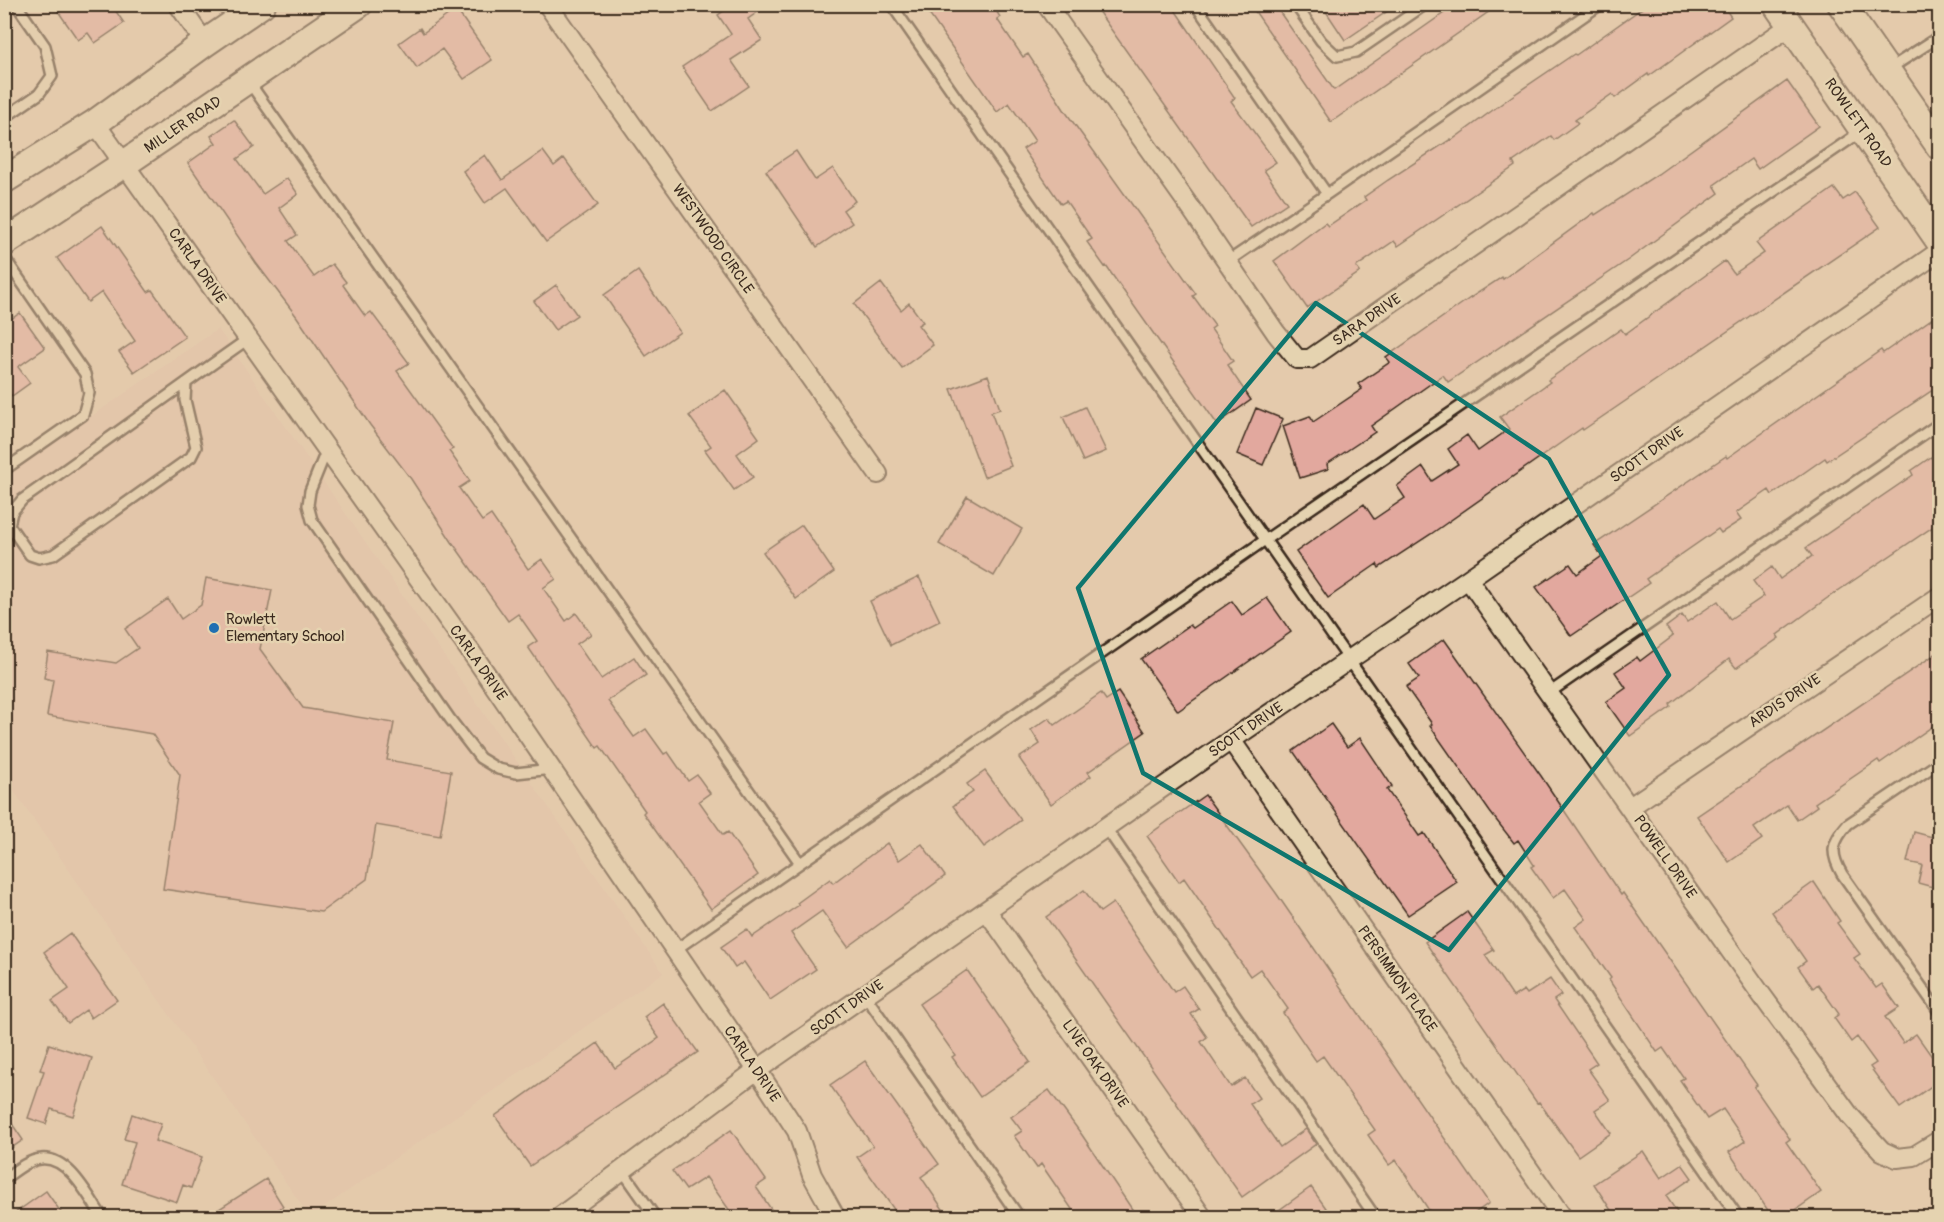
<svg xmlns="http://www.w3.org/2000/svg" width="1944" height="1222" font-family="Pangolin,sans-serif">
<style>
.built{fill:#e3c0a8}
.building{fill:#e2a89e;stroke:#3b2a1e;stroke-width:1.5}
.lines{fill:none;stroke-linecap:round;stroke-linejoin:round}
.lane-casing{stroke:#3b2a1e;stroke-width:14}
.street-casing{stroke:#3b2a1e;stroke-width:22}
.secondary-casing{stroke:#3b2a1e;stroke-width:30}
.lane{stroke:#e5d3b0;stroke-width:9}
.street{stroke:#e5d3b0;stroke-width:18}
.secondary{stroke:#e5d3b0;stroke-width:26}
.marked{fill:none;stroke:#0f766e;stroke-width:4.5;stroke-linejoin:round}
.poi-dot{fill:#1f6fb2;stroke:#e5d3b0;stroke-width:2}
.labels{text-anchor:middle;dominant-baseline:central;stroke-width:5;stroke-linejoin:round;paint-order:stroke}
.street-label{font-size:15px;fill:#3b2a1e;stroke:#e5d3b0}
.poi-label{font-size:15px;fill:#3b2a1e;stroke:#e5d3b0;text-anchor:start}
</style>
<rect width="100%" height="100%" fill="#e4caac"/>
<filter id="ink" filterUnits="userSpaceOnUse"><feTurbulence type="fractalNoise" baseFrequency=".0167" numOctaves="2"/><feDisplacementMap in="SourceGraphic" scale="12" xChannelSelector="R" yChannelSelector="G"/><feConvolveMatrix kernelMatrix="1 2 1 2 8 2 1 2 1" color-interpolation-filters="sRGB"/></filter>
<g filter="url(#ink)">
<path class="built" d="M218 329 663 973 310 1217 5 778 4 477Z"/>
<path class="building" d="M53 4H111L124 23 95 43 88 33 78 40Z
M734 4H769L748 19 762 40 731 60 749 86 712 111 682 67 731 34 718 15Z
M922 4H992L1000 17 997 19 1023 57 1028 54 1065 111 1196 294 1193 296 1215 326 1211 329 1233 361 1227 365 1251 400 1217 424 1106 266 1105 267 1087 242 1092 239 1066 201 1061 204 1023 149 1035 141 1009 103 997 112Z
M1093 4H1171L1235 98 1231 101 1276 162 1264 170 1287 203 1251 227Z
M1250 4H1274L1334 90 1457 4H1500L1331 122Z
M1321 4H1398L1345 40Z
M1648 4H1722L1731 17 1649 76 1648 74 1615 98 1612 94 1575 120 1578 123 1554 140 1551 136 1513 162 1515 166 1398 246 1394 241 1356 267 1360 272 1307 308 1274 261 1325 223 1328 226 1366 200 1364 197 1388 180 1451 139 1452 140 1512 96 1574 54 1576 55Z
M456 9 492 60 464 79 442 49 417 68 399 43 420 28 423 33Z
M1787 81 1819 126 1758 169 1751 159 1714 185 1719 193 1628 260 1448 382 1443 375 1371 426 1375 432 1327 464 1328 469 1300 478 1283 426 1310 416 1313 422 1362 389 1358 384 1390 362 1386 357 1470 298 1502 277 1503 279 1594 213 1595 215 1658 174Z
M234 120 254 147 237 159 263 194 287 178 298 194 279 208 297 235 288 241 314 277 332 264 346 282 343 285 365 316 371 312 409 363 397 371 453 449 449 451 470 481 459 488 482 521 491 515 528 569 542 559 556 579 543 588 566 621 576 613 591 634 577 644 601 679 634 657 646 675 608 701 634 737 646 729 664 754 668 752 688 781 697 775 710 793 699 801 723 835 728 832 758 875 711 909 643 813 645 811 600 746 597 748 528 647 537 641 518 614 508 621 452 542 411 479 370 425 297 317 256 263 188 163 216 143 211 136Z
M543 151 554 166 564 158 598 205 546 242 507 188 485 203 463 171 485 155 502 180Z
M796 151 815 180 833 168 855 201 843 210 852 223 817 247 766 171Z
M1834 188 1843 200 1855 192 1880 227 1583 430 1582 428 1431 534 1379 568 1377 564 1328 598 1296 552 1364 504 1374 519 1405 498 1397 486 1423 467 1432 481 1458 464 1448 449 1467 435 1478 451 1509 429 1500 417 1550 382 1548 380 1621 329 1625 334 1725 261 1734 274 1764 253 1756 243Z
M102 226 148 292 152 290 185 337 134 372 119 352 135 341 102 292 88 302 57 258Z
M638 271 680 332 646 356 604 295Z
M881 283 901 310 909 303 923 322 918 325 933 345 902 368 854 304Z
M556 285 577 315 555 330 534 301Z
M20 313 45 348 18 367 30 383 12 396 4 386V324Z
M1940 313V385L1827 461 1825 458 1772 495 1769 490 1736 513 1741 520 1721 533 1718 529 1646 579 1649 583 1571 636 1536 587 1570 564 1577 574 1602 556 1594 545 1726 456 1727 458 1881 350 1883 353Z
M988 375 1000 409 991 412 1011 466 984 477 951 389Z
M725 390 759 438 737 454 753 477 734 490 705 450 711 446 689 416Z
M1085 407 1106 451 1083 461 1063 417Z
M1256 408 1283 419 1263 465 1237 454Z
M1931 457 1940 469V522L1826 599 1777 635 1779 638 1736 668 1729 659 1670 704 1671 707 1630 736 1606 702 1626 688 1615 672 1637 657 1640 661 1673 636 1666 627 1682 615 1687 622 1718 601 1730 619 1764 596 1753 581 1772 567 1780 579 1812 556 1806 548 1913 475 1911 471Z
M967 496 1022 529 994 576 939 544Z
M802 525 834 572 796 599 763 552Z
M919 577 940 621 891 645 870 601Z
M206 578 272 590 260 649 303 708 394 723 387 760 451 771 440 836 376 825 367 879 321 912 163 889 180 775 152 734 47 716 53 680 44 678 48 652 116 663 138 648 125 629 168 599 181 619 201 605Z
M1267 598 1291 632 1178 711 1141 659 1190 625 1193 628 1232 601 1242 615Z
M1444 639 1541 776 1621 895 1623 893 1757 1085 1754 1087 1790 1139 1786 1142 1821 1192 1784 1218H1773L1729 1152 1745 1141 1723 1109 1707 1119 1680 1080 1684 1078 1663 1048 1657 1052 1609 980 1611 978 1575 927 1586 919 1565 889 1553 898 1531 867 1534 865 1518 840 1514 843 1490 812 1430 726 1432 724 1406 687 1419 678 1409 664Z
M1940 651V721L1880 763 1878 760 1815 803 1817 806 1797 820 1787 805 1754 828 1762 839 1729 862 1697 816Z
M1118 692 1145 732 1088 772 1091 776 1051 804 1019 758 1040 744 1031 730 1049 718 1055 725 1101 693 1106 700Z
M1331 724 1347 747 1360 738 1392 786 1387 790 1419 836 1424 833 1457 882 1408 915 1293 751Z
M985 771 1021 820 984 847 953 806 973 792 967 784Z
M1205 795 1276 893 1489 1203 1468 1218H1434L1396 1160 1389 1165 1368 1135 1375 1130 1323 1056 1316 1061 1283 1013 1288 1009 1260 969 1250 976 1234 953 1235 952 1184 878 1179 882 1147 836Z
M1914 832 1940 839V889L1918 883 1922 865 1907 862Z
M887 843 899 860 922 844 945 876 848 947 822 911 791 933 816 969 770 1000 744 962 735 968 721 947 747 929 752 937 799 905 797 903 830 879 833 883Z
M1814 882 1840 921 1837 923 1860 954 1854 958 1876 988 1882 984 1899 1008 1885 1017 1903 1043 1916 1034 1940 1068V1080L1900 1108 1870 1067 1876 1063 1857 1037 1851 1042 1834 1018 1839 1014 1818 984 1813 988 1798 967 1806 961 1772 912Z
M1084 890 1100 912 1113 903 1174 992 1183 986 1199 1009 1191 1014 1207 1037 1201 1042 1231 1087 1245 1078 1259 1098 1250 1104 1280 1147 1306 1129 1316 1144 1242 1197 1046 917Z
M1467 912 1494 950 1485 955 1513 997 1524 990 1527 994 1550 979 1561 995 1554 1000 1597 1063 1588 1069 1610 1100 1595 1110 1611 1133 1578 1156 1539 1102 1537 1103 1425 942Z
M70 933 117 1000 91 1018 86 1010 68 1023 52 1001 69 989 44 952Z
M967 970 1030 1062 980 1097 952 1057 955 1055 919 1004Z
M663 1003 698 1052 530 1166 495 1116 598 1043 615 1068 659 1038 644 1017Z
M49 1044 92 1058 73 1116 51 1109 46 1124 28 1118 44 1071 40 1070Z
M865 1061 939 1164 921 1177 949 1218H900L857 1157 873 1146 830 1085Z
M1049 1090 1082 1135 1138 1218H1078L1041 1164 1037 1168 1014 1136 1022 1131 1011 1117Z
M4 1112 23 1140 4 1153Z
M132 1114 161 1124 155 1141 202 1157 191 1188 183 1185 177 1202 122 1184 135 1142 124 1139Z
M731 1130 766 1180 756 1187 777 1218H735L706 1177 686 1190 672 1171Z
M1643 1151 1661 1178 1682 1164 1692 1178 1666 1196 1681 1218H1616L1594 1184Z
M266 1179 283 1206 266 1218H205Z
M1311 1187 1333 1218H1268Z
M46 1191 65 1218H8Z"/>
<g class="lines">
<g class="lane-casing">
<path id="lane" d="M891 4 1739 1218
M1195 4 1327 194 1601 4
M1295 4 1321 41 1337 56 1356 52 1426 4
M1889 69 1940 36
M249 82 800 863
M4 118 39 94 52 76 45 46 16 4
M4 257 85 374 89 393 83 415 4 470
M1227 262 1327 194
M186 383 185 400 196 447 191 457 53 555 39 558 30 555 9 525 12 512 22 500C98 447 172 392 248 339
M327 449 310 491 308 505 312 520 450 719 480 758 498 769 516 773 552 769
M1549 693 1940 423
M1940 762 1848 824C1831 843 1830 853 1842 874L1940 1013
M1106 828 1376 1218
M675 950 1265 540 1862 131
M865 995 1020 1218
M622 1170 656 1218
M4 1179C15 1171 28 1160 41 1159 69 1156 89 1198 103 1218"/>
</g>
<g class="street-casing">
<path id="street" d="M178 4 205 43
M547 4 878 474
M1046 4 1190 207 1276 333 1297 359H1310L1790 26
M95 123 478 662 757 1070 797 1131 812 1175 836 1218
M1468 579 1758 990 1850 1116 1882 1151 1897 1158 1914 1156 1940 1140
M1231 740 1563 1218
M1630 807 1940 596
M987 911 1203 1218
M558 1218 757 1070 1231 740 1468 579 1940 251"/>
</g>
<g class="secondary-casing">
<path id="secondary" d="M1776 4 1940 242
M1841 4 1940 147
M4 180 95 123 205 43 262 4
M4 243 124 164 359 4"/>
</g>
<use href="#lane" class="lane"/>
<use href="#street" class="street"/>
<use href="#secondary" class="secondary"/>
</g>
</g>
<path d="M0 0H1944V1222H0ZM1316 303 1549 459 1669 675 1449 950 1143 773 1078 588Z" fill="#e4caac" fill-opacity=".55" fill-rule="evenodd"/>
<path class="marked" d="M1316 303 1549 459 1669 675 1449 950 1143 773 1078 588Z"/>
<circle class="poi-dot" cx="214" cy="628" r="6"/>
<g class="labels">
<g class="street-label">
<text transform="translate(1858 123) rotate(55)">ROWLETT ROAD</text>
<text transform="translate(183 125) rotate(-34)">MILLER ROAD</text>
<text transform="translate(713 239) rotate(55)">WESTWOOD CIRCLE</text>
<text transform="translate(197 266) rotate(55)">CARLA DRIVE</text>
<text transform="translate(1367 320) rotate(-35)">SARA DRIVE</text>
<text transform="translate(1647 455) rotate(-35)">SCOTT DRIVE</text>
<text transform="translate(478 663) rotate(55)">CARLA DRIVE</text>
<text transform="translate(1785 701) rotate(-34)">ARDIS DRIVE</text>
<text transform="translate(1246 730) rotate(-34)">SCOTT DRIVE</text>
<text transform="translate(1665 857) rotate(55)">POWELL DRIVE</text>
<text transform="translate(1397 979) rotate(55)">PERSIMMON PLACE</text>
<text transform="translate(847 1008) rotate(-35)">SCOTT DRIVE</text>
<text transform="translate(752 1064) rotate(56)">CARLA DRIVE</text>
<text transform="translate(1095 1064) rotate(55)">LIVE OAK DRIVE</text>
</g>
<g class="poi-label">
<text x="226" y="619">Rowlett<tspan x="226" dy="17">Elementary School</tspan></text>
</g>
</g>
<rect width="1944" height="1222" fill="none" stroke="#e5d3b0" stroke-width="24"/>
<rect x="12" y="12" width="1920" height="1198" fill="none" stroke="#3b2a1e" stroke-width="2" filter="url(#ink)"/>
</svg>
